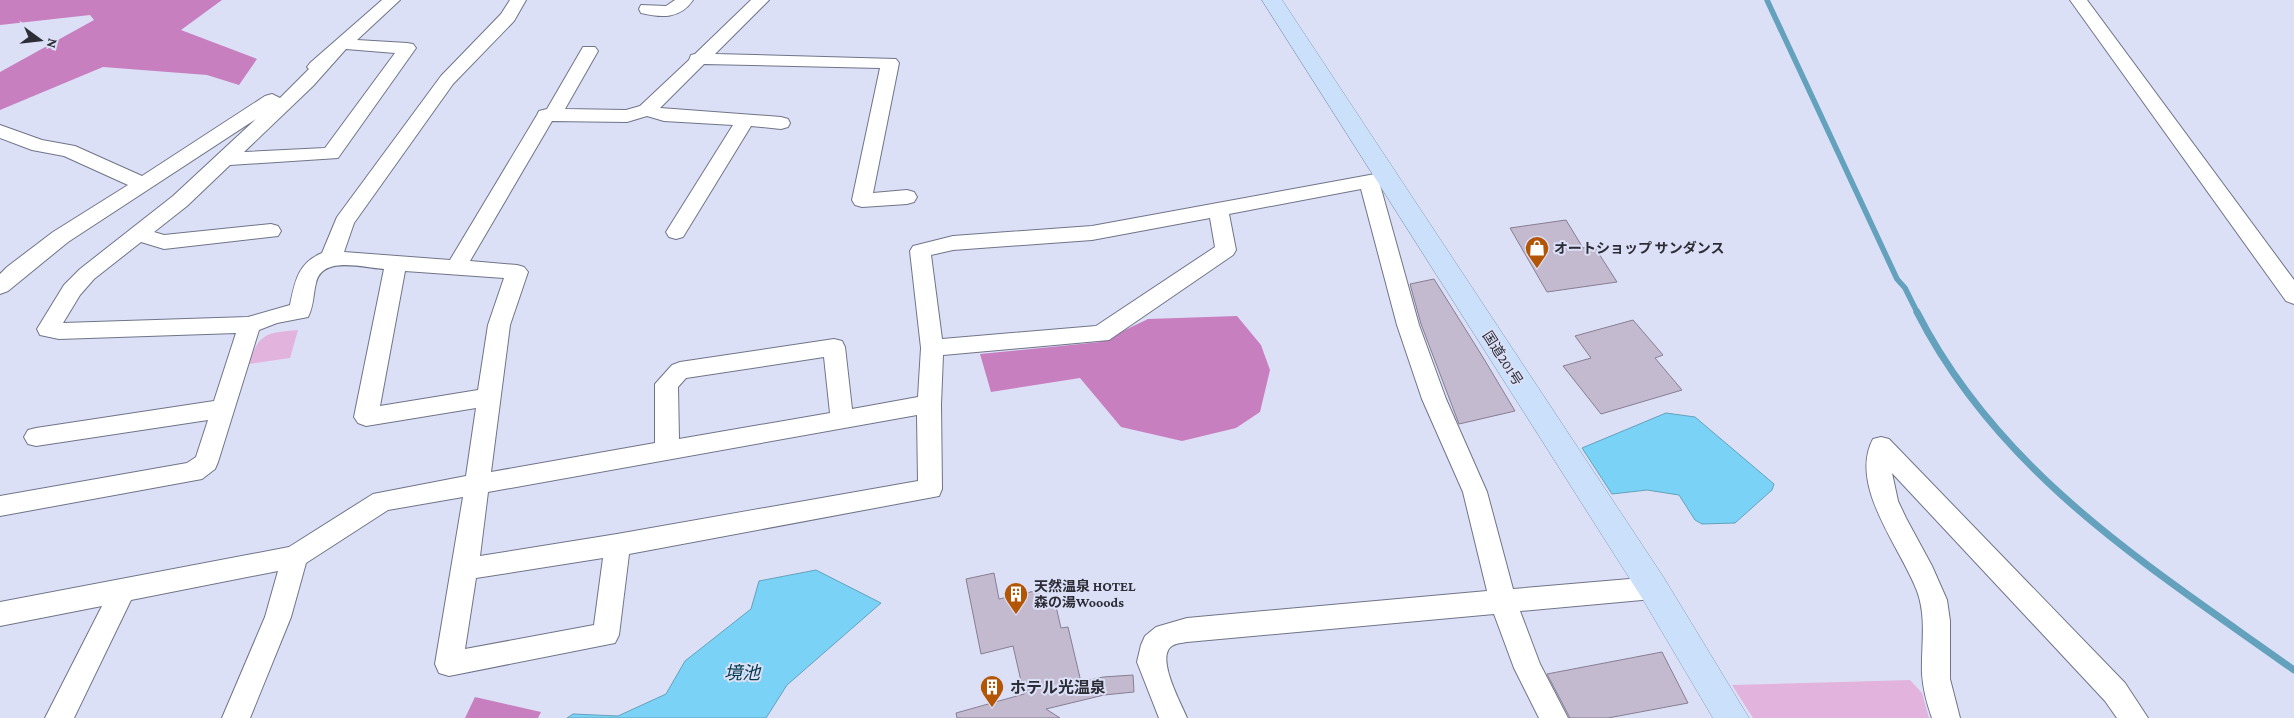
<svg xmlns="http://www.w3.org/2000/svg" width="2294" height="718" font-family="'Crimson Pro','Noto Sans JP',serif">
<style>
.green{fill:#e2b3dc}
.forest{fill:#c87fbf}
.water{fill:#7ad3f6;stroke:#63a1bc}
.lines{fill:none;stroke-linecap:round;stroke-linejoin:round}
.stream-far1{stroke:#63a1bc;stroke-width:5.5}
.stream{stroke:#63a1bc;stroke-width:7}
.building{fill:#c3bad0;stroke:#877e92}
.minor-casing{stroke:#707488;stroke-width:2}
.trunk-casing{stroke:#8a9db5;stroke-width:1}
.minor{fill:#fff;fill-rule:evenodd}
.trunk{fill:#cae0fb;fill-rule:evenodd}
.labels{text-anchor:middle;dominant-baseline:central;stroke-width:4;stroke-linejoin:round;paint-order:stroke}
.poi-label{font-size:14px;font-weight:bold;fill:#2c2d36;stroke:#dce0f7;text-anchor:start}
.street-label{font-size:14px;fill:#2c2d36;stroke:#dce0f7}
.near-poi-label{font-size:16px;font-weight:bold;fill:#2c2d36;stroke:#dce0f7;text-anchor:start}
.near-water-label{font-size:18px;font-style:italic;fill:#033b4d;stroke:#dce0f7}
</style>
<rect width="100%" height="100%" fill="#dce0f7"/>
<path class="green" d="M298 330 290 358 249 364C259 332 267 333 298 330Z
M1910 680 1922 693 1929 718H1753L1732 685Z"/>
<path class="forest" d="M0 0H222L181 30 257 59 239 85 207 75 103 67 0 110V72L94 20 90 15 0 25Z
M1237 316 1261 345 1270 370 1260 412 1236 428 1182 441 1121 427 1080 378 991 392 980 354 1100 342 1148 319Z
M475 697 541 712 538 718H465Z"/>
<path class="water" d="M1666 413 1695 417 1774 484 1772 490 1735 523 1702 524 1695 520 1679 495 1647 490 1612 494 1582 448Z
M816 570 881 603 787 685 766 718H567L573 714 618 716 666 694 685 661 751 609 759 581Z"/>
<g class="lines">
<path class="stream-far1" d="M1767 0 1897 279 1905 288 1918 314"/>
<path class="stream" d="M1917 312C2000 475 2150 567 2294 670"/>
</g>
<path class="building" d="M1566 220 1583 248 1594 246 1617 282 1547 292 1510 228Z
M1434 279 1484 359 1515 411 1459 424 1421 324 1410 284Z
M1633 320 1663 355 1655 358 1682 390 1601 414 1563 366 1591 358 1575 336Z
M994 573 999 599 1035 591 1055 602 1061 628 1068 627 1081 682 1103 677 1133 675 1134 692 1104 695 1046 709 1060 718H957L956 713 1024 694 1013 646 981 654 966 579Z
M1662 652 1688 703 1608 718H1570L1547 674Z"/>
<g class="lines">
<g class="minor-casing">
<path id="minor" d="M382 0H400L357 40 407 43 413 44 416 48 338 158 230 165 187 206 154 232 164 235 271 224 278 226 281 231 278 236 164 249 141 242 94 279 80 295 63 323 248 317 290 305C295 281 298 263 322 253L337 217 441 76 501 14 510 0H526L514 21 453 84 354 223 344 252 450 260 537 115 539 111 547 109 583 47H595L598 51 565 109 626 110 640 106 689 60 691 55 695 54 751 0H769L715 54 896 59 899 63 873 193 907 190 914 192 917 197 914 202 907 204 862 207 855 205 852 200 880 68 704 64 660 108 781 117 788 119 790 123 788 127 781 129 751 126 683 237 676 239 669 237 666 232 733 125 664 121 647 116 627 122 552 121 470 261 517 265 524 267 528 272 510 325 491 472 655 443V384L672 365 680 362 834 339 842 341 845 347 852 409 918 397 921 348 910 251 913 246 953 236 1092 226 1386 172 1393 173 1396 178 1393 183 1380 185 1419 325 1446 399 1487 492 1513 589 1653 577 1662 580 1666 588 1662 596 1653 599 1520 611 1540 664 1568 718H1539L1514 668 1494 614 1187 642C1182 643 1176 643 1172 646 1155 657 1181 703 1187 718H1159L1137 662 1141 645 1145 636 1156 627 1187 618 1487 591 1463 492 1422 399 1397 325 1361 189 1229 214 1236 250 1233 255 1109 340 943 355 941 404 942 489 939 496 629 554 619 635 615 643 449 676 439 673 435 664 463 497 388 510 306 563 291 617 250 718H222L265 617 278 571 131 600 74 718H45L102 606 0 626V602L289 547 373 494 466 476 476 408 366 426 358 423 354 417 384 269C364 268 322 255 316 283 313 294 314 306 308 317L277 323 259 330 218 462 215 469 202 479 0 516V496L187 463 196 457 208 420 36 446 28 444 24 437 28 430 36 428 214 401 236 333 59 339 40 335 37 329 64 285 80 269 173 196 256 119 68 242 8 291 0 294V274L7 267 53 232 128 185 64 156 32 150 0 138V125L42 140 75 146 142 176 265 96 272 94 280 98 309 69 307 67 310 63ZM346 49 395 53 325 148 244 152 313 86ZM1210 218 1215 247 1096 326 942 339 931 255 953 250 1092 240ZM405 271 504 278 488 325 478 390 380 406ZM824 357 830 413 679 439 678 387 686 378ZM917 415 918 481 617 534 480 556 488 492ZM603 558 594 625 465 649 476 578Z
M675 0H693C680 19 662 18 641 13L639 9 641 5 666 6Z
M2070 0H2087L2294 280V304L2286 301Z
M1881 437 1889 439 2125 683 2148 718H2117L2105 701 1892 473 1898 501 1906 518 1932 566 1947 600 1950 621V679L1960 718H1932C1927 704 1923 689 1922 674 1921 646 1927 618 1917 591 1901 548 1848 486 1873 439Z"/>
</g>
<g class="trunk-casing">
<path id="trunk" d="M1262 0H1282L1664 578 1749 718H1713L1642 598Z"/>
</g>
<use href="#minor" class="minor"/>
<use href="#trunk" class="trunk"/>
</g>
<defs>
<g id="shop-pin" transform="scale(1.25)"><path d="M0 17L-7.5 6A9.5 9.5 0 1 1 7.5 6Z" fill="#b35505" stroke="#dce0f7"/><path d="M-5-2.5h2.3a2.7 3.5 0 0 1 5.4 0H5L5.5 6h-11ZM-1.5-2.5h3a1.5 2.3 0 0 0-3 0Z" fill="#fff"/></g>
<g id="building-pin" transform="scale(1.25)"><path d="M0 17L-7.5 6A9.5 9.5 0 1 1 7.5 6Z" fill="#b35505" stroke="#dce0f7"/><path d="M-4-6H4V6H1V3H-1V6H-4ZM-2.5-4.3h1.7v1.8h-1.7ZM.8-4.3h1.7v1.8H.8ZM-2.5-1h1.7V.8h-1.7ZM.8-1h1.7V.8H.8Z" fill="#fff"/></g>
</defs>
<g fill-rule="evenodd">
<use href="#shop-pin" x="1537" y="248"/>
<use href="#building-pin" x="1016" y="594"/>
<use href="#building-pin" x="992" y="687"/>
</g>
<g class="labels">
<g class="poi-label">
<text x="1554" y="248">オートショップ サンダンス</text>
<text x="1034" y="586">天然温泉 HOTEL<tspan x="1034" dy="16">森の湯Wooods</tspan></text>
</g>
<g class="street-label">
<text transform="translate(1503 358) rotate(57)">国道201号</text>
</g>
<g class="near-poi-label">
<text x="1010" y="687">ホテル光温泉</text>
</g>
<g class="near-water-label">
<text x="742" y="673">境池</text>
</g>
</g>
<g transform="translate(40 40) rotate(105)" stroke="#dce0f7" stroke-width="4" paint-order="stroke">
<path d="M0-4L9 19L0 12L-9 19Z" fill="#2c2d36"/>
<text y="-8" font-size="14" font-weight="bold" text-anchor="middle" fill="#2c2d36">N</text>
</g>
</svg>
